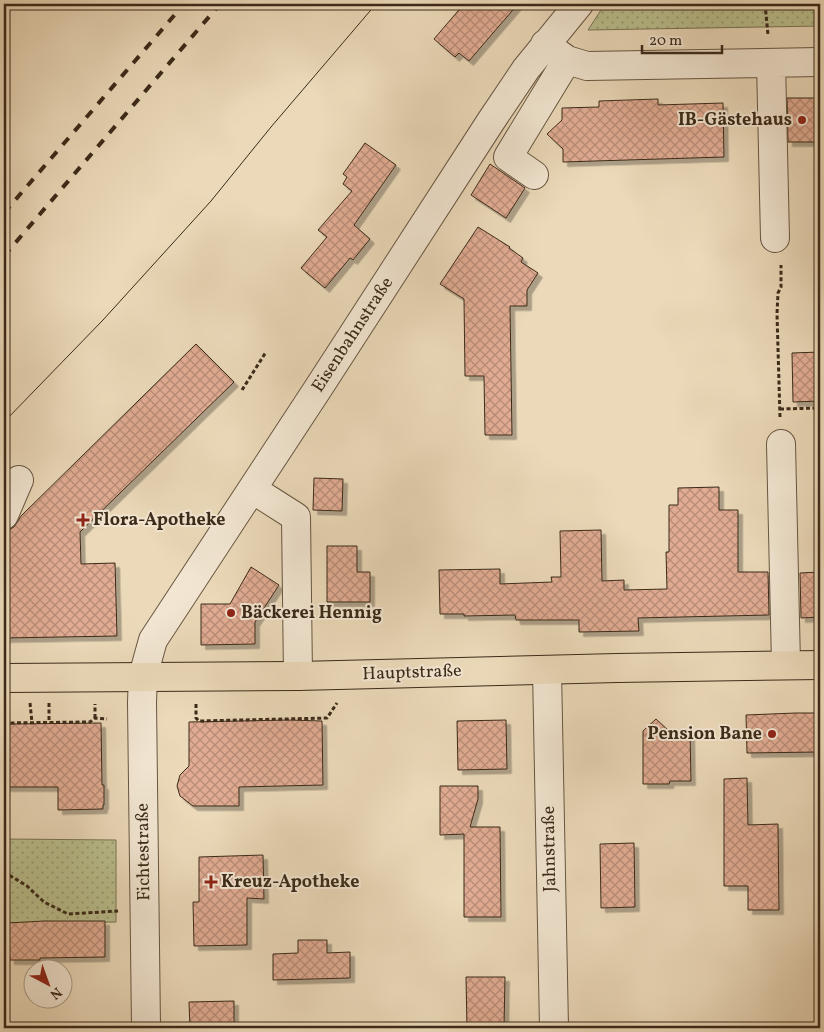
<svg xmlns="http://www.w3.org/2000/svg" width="824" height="1032" font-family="Vollkorn,serif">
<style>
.grass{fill:url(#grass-dots);stroke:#7a7454}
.building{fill:url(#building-cross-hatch);stroke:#3b2a19;filter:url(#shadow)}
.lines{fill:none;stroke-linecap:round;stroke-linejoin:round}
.minor-casing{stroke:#675641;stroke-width:30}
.major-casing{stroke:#3b2a19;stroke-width:30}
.path{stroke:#3b2a19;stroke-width:3;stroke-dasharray:4 2.5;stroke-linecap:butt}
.minor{stroke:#f2e6d2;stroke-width:28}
.major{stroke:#ebd9b9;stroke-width:28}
.tram{stroke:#3b2a19;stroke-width:1}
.rail{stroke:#3b2a19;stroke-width:4;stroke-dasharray:9 9;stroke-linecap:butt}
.poi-dot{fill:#8f2418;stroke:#f2e6d2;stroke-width:2}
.labels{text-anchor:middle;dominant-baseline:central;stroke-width:4;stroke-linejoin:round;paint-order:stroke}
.poi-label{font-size:18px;font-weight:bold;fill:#3b2a19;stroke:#f2e6d2;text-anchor:start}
.street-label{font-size:18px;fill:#3b2a19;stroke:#f2e6d2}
</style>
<defs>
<pattern id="grass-dots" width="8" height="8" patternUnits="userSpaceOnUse" patternTransform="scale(1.25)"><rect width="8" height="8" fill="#babf8e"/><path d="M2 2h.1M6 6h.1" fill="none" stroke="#989b73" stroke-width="1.8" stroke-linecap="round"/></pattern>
<pattern id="building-cross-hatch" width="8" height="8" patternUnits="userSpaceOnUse" patternTransform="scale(1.25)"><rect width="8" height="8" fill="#e1ac93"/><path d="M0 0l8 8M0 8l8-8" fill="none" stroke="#b88c77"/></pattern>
<filter id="shadow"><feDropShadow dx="4.5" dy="4.5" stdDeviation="0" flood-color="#0004"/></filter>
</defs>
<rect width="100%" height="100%" fill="#ebd9b9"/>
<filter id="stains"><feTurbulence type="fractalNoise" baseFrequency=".004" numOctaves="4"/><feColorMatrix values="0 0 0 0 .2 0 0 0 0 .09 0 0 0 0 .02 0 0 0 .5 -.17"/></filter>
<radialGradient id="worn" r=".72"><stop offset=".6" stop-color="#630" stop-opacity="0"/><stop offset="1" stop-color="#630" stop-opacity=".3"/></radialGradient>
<path class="grass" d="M605 4H820V26L588 30Z
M4 839 116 840V922L4 924Z"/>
<path class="building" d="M464 4H518L469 61 459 53 455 57 434 39Z
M787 98H820V142H788Z
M658 99V105L723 103 724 157 563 162V149L547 134 562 120V108L599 107V101Z
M365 143 396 165 354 225 370 239 353 260 350 258 325 288 301 268 327 237 318 230 352 191 343 184 347 177 343 174Z
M490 164 525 188 506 218 471 195Z
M478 227 510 247 509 248 523 258 521 262 538 273 527 290V306H510L512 435H485L484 376H465L464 299 440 284Z
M196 344 234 382 80 532 81 564 115 563 117 636 4 638V532L14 527 21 516Z
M820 352V401L793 402 792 353Z
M314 478 343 479 342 511 313 510Z
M719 487V510H738V572H768L769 615 638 618 639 631 579 632V620H516L515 615 464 616V614H440L439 570 500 569V584L552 582 551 577H561L560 531 601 530 602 581 624 580V590L667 589 666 552H669V505H678V488Z
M327 546H357V572H370V602H327Z
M251 567 279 585 255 622V644L201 645V604H230Z
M820 572V617L801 618 800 573Z
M796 713H820V752L747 753 746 715Z
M656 719 669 731V734H690L691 781H670L669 784H643V731Z
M289 720 322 721 323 785 239 787V806H193L180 796 177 786 180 775 189 766V722Z
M506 720 507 769 458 770 457 721Z
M101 723 102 785H104V805H103V809L58 810V787H4V725L8 724Z
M747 778 748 825 778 824 779 910H748V886H724V779Z
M440 786H478V799L470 827H500L501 917H464V834L440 835Z
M634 843 635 907 601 908 600 844Z
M263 855 264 899 247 898V945L194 946 193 902H199V857Z
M44 921H105V957L40 958V960H10L7 923Z
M298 940H327V953L350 952V978L273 980V954L298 953Z
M466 977H505L504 1028H467Z
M234 1001V1028H190L189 1002Z"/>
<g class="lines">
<g class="minor-casing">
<path id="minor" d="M545 44 567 60 587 66 820 62
M771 63 775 238
M534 175 508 157 567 60
M781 444 786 664
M252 489 296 517 298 676
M4 515 19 480
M547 670 554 1028
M146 1028 142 702 143 676 153 640 319 387 491 121 526 69 579 4"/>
</g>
<g class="major-casing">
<path id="major" d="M4 678 298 676 617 668 820 665"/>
</g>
<path class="path" d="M765 4 768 35
M242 390 266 352
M780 409 820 408
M780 417 777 314 778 293 781 287V265
M30 703 32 723
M49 703V722
M196 704V718L199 721 327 718 337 703
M95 718V704
M4 723 90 722 95 718 107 719
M4 872 27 886 44 902 68 914 118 911"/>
<use href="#minor" class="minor"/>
<use href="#major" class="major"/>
<path class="tram" d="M4 422 103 320 211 201 271 127 376 4"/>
<path class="rail" d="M4 213 184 4
M4 256 220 4"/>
</g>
<g class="poi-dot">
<circle cx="802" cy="120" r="5"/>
<path d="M80.5 512.5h5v5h5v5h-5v5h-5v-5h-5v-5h5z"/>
<circle cx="231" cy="613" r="5"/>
<circle cx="772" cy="734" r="5"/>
<path d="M208.5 874.5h5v5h5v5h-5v5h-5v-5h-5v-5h5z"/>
</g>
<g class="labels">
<g class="poi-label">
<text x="792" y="120" text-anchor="end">IB-Gästehaus</text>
<text x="93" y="520">Flora-Apotheke</text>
<text x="241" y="613">Bäckerei Hennig</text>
<text x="762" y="734" text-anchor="end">Pension Bane</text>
<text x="221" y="882">Kreuz-Apotheke</text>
</g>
<g class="street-label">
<text transform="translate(353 335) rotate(-57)">Eisenbahnstraße</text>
<text transform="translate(412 673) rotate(-2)">Hauptstraße</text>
<text transform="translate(550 849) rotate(-91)">Jahnstraße</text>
<text transform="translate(144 852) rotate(-91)">Fichtestraße</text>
</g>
</g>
<rect width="824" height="1032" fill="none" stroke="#ebd9b9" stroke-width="20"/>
<rect x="5" y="5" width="814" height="1022" fill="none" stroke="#3b2a19" stroke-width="2.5"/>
<rect x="10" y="10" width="804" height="1012" fill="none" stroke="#3b2a19"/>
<g transform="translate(48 984) rotate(139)"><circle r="24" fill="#f2e6d2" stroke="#a99b88"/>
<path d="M0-4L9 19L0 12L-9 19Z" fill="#8f2418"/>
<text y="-8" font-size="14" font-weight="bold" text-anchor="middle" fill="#3b2a19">N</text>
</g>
<path d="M642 45v8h80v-8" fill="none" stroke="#3b2a19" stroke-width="2.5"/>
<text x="649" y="45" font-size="15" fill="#3b2a19" stroke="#f2e6d2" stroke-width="4" paint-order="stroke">20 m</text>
<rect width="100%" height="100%" filter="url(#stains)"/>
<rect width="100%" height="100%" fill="url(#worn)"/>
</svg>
